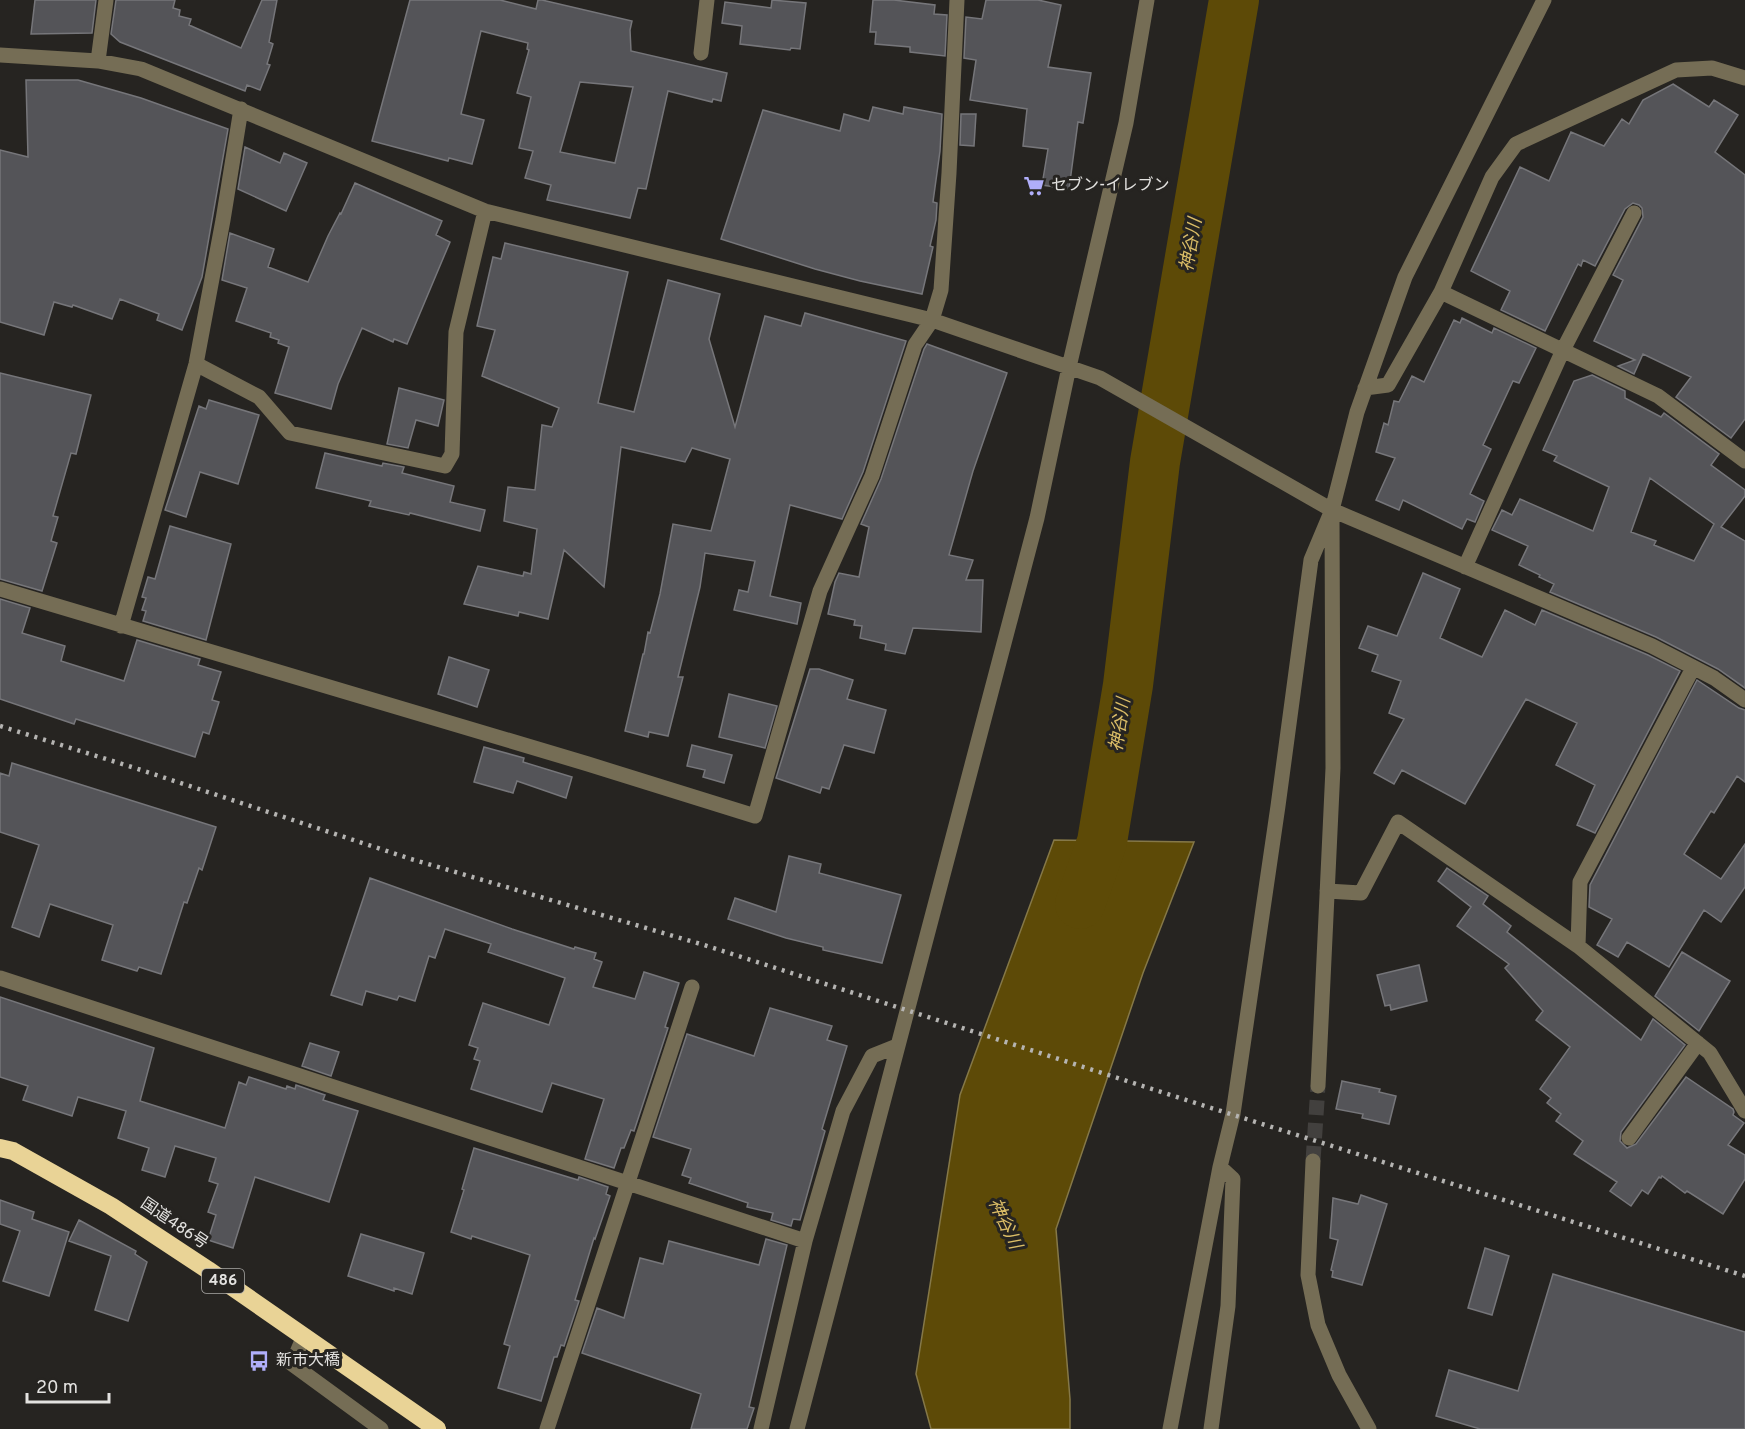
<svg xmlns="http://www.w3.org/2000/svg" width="1745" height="1429" font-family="Overpass,'Noto Sans JP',sans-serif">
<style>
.water{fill:#5d4a07;stroke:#857848;stroke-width:1.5}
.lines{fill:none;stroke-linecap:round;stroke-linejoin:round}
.river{stroke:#5d4a07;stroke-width:50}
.building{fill:#545458;stroke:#76767a;stroke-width:1.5;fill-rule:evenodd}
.minor-tunnel{stroke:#42403e;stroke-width:15;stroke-dasharray:15 8;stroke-linecap:butt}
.minor{stroke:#756d55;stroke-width:15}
.highway{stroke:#e9d396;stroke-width:18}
.rail{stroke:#b5b4b2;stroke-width:4.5;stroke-dasharray:3 6;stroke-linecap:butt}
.labels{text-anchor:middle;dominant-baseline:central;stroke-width:6;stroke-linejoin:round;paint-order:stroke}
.shield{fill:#262421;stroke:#aaa9a7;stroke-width:1.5}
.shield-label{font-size:15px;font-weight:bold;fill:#e3e2e0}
.poi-label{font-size:16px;fill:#e3e2e0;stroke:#262421;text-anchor:start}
.street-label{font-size:16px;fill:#e3e2e0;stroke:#262421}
.water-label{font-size:18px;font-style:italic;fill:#dbbd66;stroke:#262421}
</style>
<rect width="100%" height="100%" fill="#262421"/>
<path class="water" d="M1054 840 1194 842 1143 973 1056 1229 1070 1399V1429H931L916 1374 960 1095Z"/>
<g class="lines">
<path class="river" d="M1080 904 1102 842 1128 685 1155 462 1234 0"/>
</g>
<path class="building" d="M35 0H96L92 33 31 34Z
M116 0H175L173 8 180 10 179 16 191 19 189 25 241 48 262 0H277L269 42 273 44 267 64 270 65 260 90 247 85 245 91 120 42 111 34Z
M410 0H500L536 9 538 0H542L632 21 630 30 631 51 727 73 721 101 713 99 712 102 668 91 646 189 638 188 630 218 547 200 551 185 525 178 533 151 519 148 531 97 517 93 529 50 527 49 528 43 481 31 461 114 484 120 472 164 449 158 448 161 372 141ZM580 82 633 87 615 163 560 152Z
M772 0 806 3 800 49 791 48 790 50 740 44 742 26 722 23 725 2 771 8Z
M873 0H894L935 5 934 14 947 15 945 56 910 52V47L875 44 876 32H870Z
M986 0H1038L1061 5 1048 67 1091 73 1083 123 1078 122 1069 189 1042 185 1048 149 1023 146 1027 109 970 100 976 60 964 58 966 17 982 19Z
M26 80H78L141 98 228 129 202 277 182 330 157 320 159 314 120 299 112 319 73 305 72 307 54 302 44 335 0 322V150L28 157Z
M1673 84 1709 107 1714 100 1738 115 1715 152 1745 175V419L1731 438 1676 397 1691 377 1643 354 1634 374 1618 366 1635 360 1594 341 1623 280 1613 275 1643 217 1642 208 1639 205 1633 203 1625 209 1595 266 1583 260 1581 266 1578 264 1545 331 1501 310 1510 291 1471 271 1520 167 1549 181 1571 132 1604 146 1622 119 1629 124 1643 100Z
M873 107 903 114 904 107 942 114 940 151 933 202 937 203 936 220 930 246 933 247 922 294 860 281 815 269 721 239 763 110 840 131 844 114 869 121Z
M961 114H976L974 146 960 145Z
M245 147 280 163 284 153 307 163 286 211 238 189Z
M355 183 442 221 436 235 450 242 407 344 394 339 393 342 362 328 338 384 331 409 275 393 289 347 278 343 279 340 270 337 271 333 236 321 247 288 222 280 230 233 274 249 268 267 308 282 328 236 340 213 341 214Z
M505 243 628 272 598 403 634 412 668 280 720 294 709 339 735 427 765 316 801 326 805 313 906 341 863 472 842 519 790 505 770 596 801 603 797 624 734 610 739 590 748 592 755 561 705 553 700 587 678 677H683L668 736 649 732 648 737 625 731 643 654H644L648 632 650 633 660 594 673 524 711 531 730 459 692 448 685 462 621 447 604 587 564 550 548 619 519 612 518 616 464 604 478 566 523 576 524 572 531 574 537 529 504 521 508 487 535 490 542 425 552 427 559 408 482 376 495 330 477 326 493 257 501 259Z
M1462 318 1492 333 1494 328 1536 348 1519 383 1513 381 1483 445 1491 449 1470 494 1484 501 1475 522 1467 519 1462 529 1403 500 1399 510 1376 500 1395 458 1376 452 1384 423 1388 425 1394 401 1399 402 1412 376 1424 382 1454 320 1460 323Z
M927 344 1007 373 973 471 949 555 973 560 966 580H983L981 632 913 628 905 654 885 650 886 644 860 638 862 626 854 625 855 620 828 614 835 582 839 573 859 577 869 527 861 524 881 479 924 349Z
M0 373 91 395 76 454 71 453 53 516 58 517 51 541 57 543 42 591 0 579Z
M1592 375 1625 391V398L1661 417 1664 413 1719 454 1711 465 1745 490V496L1721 527 1745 541V688L1718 669 1656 637 1550 592 1554 584 1539 577 1540 575 1519 565 1528 546 1492 530 1502 510 1512 515 1520 499 1593 531 1609 487 1554 461 1557 456 1543 450 1574 381ZM1650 478 1714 524 1694 561 1654 545 1656 541 1631 532Z
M399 388 444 400 438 426 416 420 408 448 387 444Z
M209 400 259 415 238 484 200 472 186 517 165 510 199 406 206 409Z
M325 453 382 466 383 463 404 467 402 473 454 486 450 502 485 510 480 531 410 513 409 515 369 506 371 501 316 488Z
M170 526 231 544 206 640 143 621 146 611 142 610 146 598 142 597 148 577 155 579Z
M1423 573 1460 589 1440 638 1482 657 1505 610 1535 625 1542 610 1648 655 1680 671 1595 833 1577 825 1595 785 1556 765 1577 723 1526 699 1465 804 1402 770 1394 784 1374 773 1404 719 1389 713 1401 681 1372 671 1378 655 1359 648 1368 626 1397 636Z
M0 599 30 608 22 633 65 646 61 661 124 681 137 640 200 659 198 665 221 672 212 700 219 702 209 734 203 732 195 757 76 719 74 724 0 699Z
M449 657 489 670 477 707 438 694Z
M810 669H819L853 680 847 699 886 710 874 753 844 745 829 789 822 787 820 793 776 778Z
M1697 680 1739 708 1745 710V782L1737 776 1714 813 1711 811 1684 854 1721 879 1745 844V887L1721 922 1704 910 1669 967 1627 942 1618 957 1597 945 1612 919 1589 907 1590 885Z
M729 694 777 706 765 748 719 737Z
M692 745 732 755 724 783 703 777 705 770 687 766Z
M484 747 524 758 523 762 572 777 566 798 517 781 513 793 474 782Z
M12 763 216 827 202 870 199 868 187 903 184 902 161 974 139 967 137 971 102 960 113 925 50 904 39 937 12 927 39 845 0 832V773L9 776Z
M789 856 821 864 819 873 901 895 882 963 823 950V947L786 938 728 919 735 898 776 912Z
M1447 868 1488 896 1483 904 1511 926 1507 932 1641 1040 1653 1019 1685 1045 1621 1132 1620 1141 1627 1148 1636 1144 1686 1077 1733 1109 1734 1112 1733 1115 1744 1123 1728 1145 1745 1155V1179L1723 1214 1687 1191 1685 1193 1662 1176 1661 1178 1659 1177 1648 1194 1642 1190 1631 1206 1610 1191 1617 1182 1574 1154 1583 1141 1556 1121 1561 1114 1547 1103 1551 1098 1540 1089 1570 1047 1536 1020 1543 1011 1505 968 1509 964 1457 926 1471 907 1438 881Z
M370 878 512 929 574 949 575 947 596 953 594 959 602 962 593 987 635 999 644 972 679 983 665 1027 668 1028 634 1131 631 1130 624 1148H621L614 1168 585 1159 604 1099 552 1083 542 1112 471 1089 480 1061 474 1059 478 1048 469 1045 483 1003 549 1025 565 978 488 952 491 944 445 929 435 958 429 956 415 1001 399 996 397 1000 366 991 362 1005 331 995Z
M1682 952 1730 981 1699 1031 1655 996Z
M1419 965 1427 1001 1391 1010 1390 1005 1385 1006 1377 975Z
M0 997 154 1048 140 1101 225 1128 239 1082 246 1085 249 1077 286 1089 287 1086 295 1089 296 1085 325 1095 323 1100 358 1111 329 1202 255 1177 233 1248 208 1240 216 1215 208 1212 218 1184 209 1181 216 1158 175 1146 165 1177 142 1170 149 1148 118 1138 126 1111 78 1097 72 1116 23 1100 28 1086 0 1077Z
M770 1008 832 1026 827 1040 847 1046 822 1129 825 1131 800 1220 793 1219 791 1226 771 1220 773 1213 747 1207 748 1203 689 1183 691 1178 682 1175 691 1149 653 1137 687 1034 754 1056Z
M310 1043 339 1052 331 1076 302 1066Z
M1342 1081 1380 1089 1379 1092 1396 1096 1389 1124 1362 1118 1363 1114 1336 1109Z
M474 1148 578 1180 579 1177 608 1187 606 1194 610 1196 595 1239 594 1238 575 1300 579 1301 564 1346 561 1345 557 1357H554L541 1401 498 1388 510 1346 504 1344 530 1255 472 1236 471 1239 451 1232 464 1190 462 1189Z
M1361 1195 1387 1204 1362 1285 1332 1277 1333 1271 1331 1270 1338 1240 1330 1238 1333 1198 1358 1204Z
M0 1200 34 1212 32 1219 69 1232 49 1296 3 1281 20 1231 0 1224Z
M79 1220 136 1251 135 1254 147 1262 128 1321 95 1310 111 1256 69 1241Z
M361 1234 424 1253 412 1294 394 1288V1291L348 1276Z
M766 1239 787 1245 749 1407 754 1408 747 1429H691L701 1394 582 1353 597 1308 624 1318 640 1258 663 1264 669 1241 759 1265Z
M1485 1248 1509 1256 1492 1315 1468 1308Z
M1553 1274 1745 1332V1429H1480L1436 1416 1449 1370 1518 1391Z"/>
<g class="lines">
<path class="minor-tunnel" d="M1313 1161 1318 1086"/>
<path class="minor" d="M701 53 707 0
M0 55 98 61 141 69 485 211 932 320 1100 378 1332 510 1652 646 1714 678 1745 700
M98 61 106 0
M1441 292 1658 396 1745 461
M196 364 259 397 290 433 445 466 452 454 456 332 485 211
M1365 388 1388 385 1441 292 1492 177 1516 144 1676 70 1712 68 1745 78
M1465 567 1563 350 1634 213
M0 589 588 764 755 816 820 591 872 476 915 345 932 320 941 290 949 173 957 0
M121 626 196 364 223 220 241 109
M1693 668 1580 882 1578 946 1710 1053 1745 1111
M1327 891 1361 893 1398 822 1578 946
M0 978 805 1241
M1318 1086 1333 768 1332 516
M1629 1138 1698 1043
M1313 1161 1308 1275 1318 1325 1339 1375 1369 1429
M304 1336 292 1364 381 1429
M547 1429 692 987
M761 1429 805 1241 843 1111 872 1056 897 1046
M797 1429 1037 518 1069 367 1126 123 1147 0
M1170 1429 1220 1167 1233 1114 1278 806 1311 560 1332 510 1357 412 1405 277 1544 0
M1211 1429 1228 1306 1233 1179 1220 1167"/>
<path class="highway" d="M0 1148 13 1151 111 1206 208 1270 437 1429"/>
<path class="rail" d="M0 726 135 768 411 859 704 945 1205 1106 1745 1276"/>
</g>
<defs>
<g id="supermarket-bare" transform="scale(1.62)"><path d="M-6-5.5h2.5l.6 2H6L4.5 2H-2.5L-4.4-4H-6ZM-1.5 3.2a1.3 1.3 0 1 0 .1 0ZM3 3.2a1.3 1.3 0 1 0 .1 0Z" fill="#b0aefa" stroke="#262421" stroke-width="2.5" paint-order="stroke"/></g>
<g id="bus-bare" transform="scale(1.62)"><path d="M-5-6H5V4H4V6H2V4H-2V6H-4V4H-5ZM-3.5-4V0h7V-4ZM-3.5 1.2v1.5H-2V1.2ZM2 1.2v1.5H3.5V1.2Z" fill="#b0aefa" stroke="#262421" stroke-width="2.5" paint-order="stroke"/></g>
</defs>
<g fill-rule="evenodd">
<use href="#supermarket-bare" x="1034" y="186"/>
<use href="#bus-bare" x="259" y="1361"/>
</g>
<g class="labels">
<rect class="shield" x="202" y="1269" width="42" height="24" rx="4.5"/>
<g class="shield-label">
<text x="223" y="1281">486</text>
</g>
<g class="poi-label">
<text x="1051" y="186">セブン-イレブン</text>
<text x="276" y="1361">新市大橋</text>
</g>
<g class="street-label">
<text transform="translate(174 1224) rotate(34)">国道486号</text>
</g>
<g class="water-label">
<text transform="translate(1192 245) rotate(-80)">神谷川</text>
<text transform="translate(1121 725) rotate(-81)">神谷川</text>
<text transform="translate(1004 1224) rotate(65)">神谷川</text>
</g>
</g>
<path d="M27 1393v9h82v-9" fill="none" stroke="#e3e2e0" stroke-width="3"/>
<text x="36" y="1393" font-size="18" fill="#e3e2e0" stroke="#262421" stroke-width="4.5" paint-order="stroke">20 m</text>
</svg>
